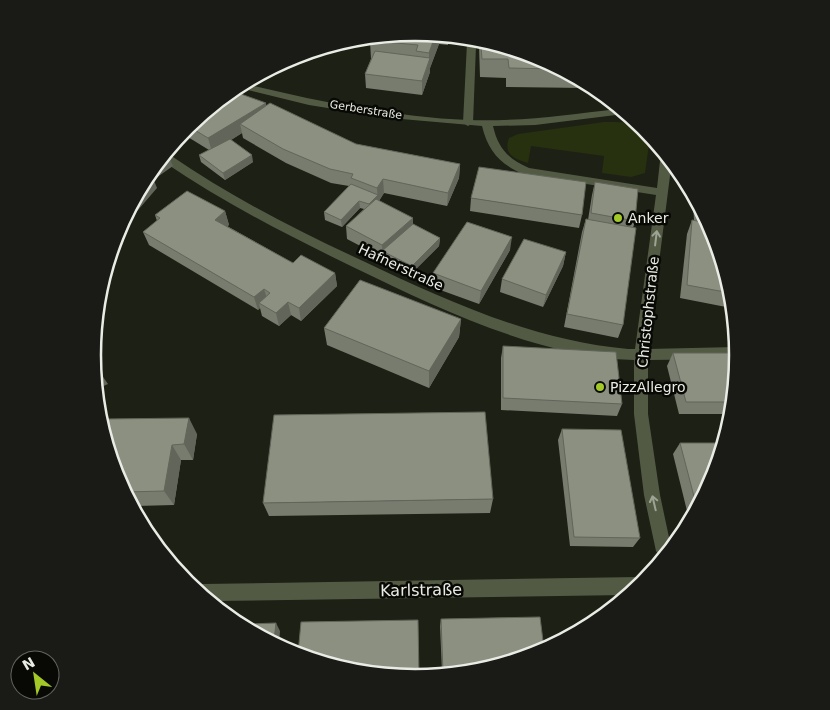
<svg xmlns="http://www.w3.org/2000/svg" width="830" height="710" font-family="'DejaVu Sans',sans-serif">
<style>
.green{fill:#27300f}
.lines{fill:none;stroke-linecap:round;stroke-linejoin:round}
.service{fill:#535a44;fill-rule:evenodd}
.minor{fill:#535a44;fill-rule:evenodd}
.wall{fill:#787c6f}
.shaded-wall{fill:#61655a}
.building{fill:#8b9081;stroke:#61655a}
.oneway{stroke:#9ea394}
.poi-dot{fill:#a2c927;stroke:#080905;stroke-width:2}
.labels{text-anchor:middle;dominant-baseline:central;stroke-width:5;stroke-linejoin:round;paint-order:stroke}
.far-street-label{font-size:11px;fill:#e9ece4;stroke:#080905}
.poi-label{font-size:14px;fill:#e9ece4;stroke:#080905;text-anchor:start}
.street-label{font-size:14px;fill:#e9ece4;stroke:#080905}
.near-street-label{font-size:16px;fill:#e9ece4;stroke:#080905}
.rim{fill:none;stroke:#e9ece4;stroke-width:2.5}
</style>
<rect width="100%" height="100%" fill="#1d2015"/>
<path class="green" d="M604 122C622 122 639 121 650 137L645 173 631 177 602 173 604 156 531 146 528 163C514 159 503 154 509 138L518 134Z"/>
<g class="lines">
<path class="service" d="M467 43 476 45 473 123 468 126 463 123Z"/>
<path class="minor" d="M250 85C321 102 395 117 468 120 518 122 567 115 617 109L624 114 535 125 493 126C498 148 508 159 529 168L657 188 660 161 664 158 671 168 648 349 736 347 737 359 648 360V414L660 495 670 542 660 557 656 551 644 495 634 414V360C539 357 440 309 355 268 289 236 224 203 164 162L170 155C231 197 296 230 363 261 447 301 535 341 628 349H635L656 195 523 174C500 164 488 151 482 126L390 118 309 105 244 89Z
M639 577 645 580 626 595 214 601 196 589 203 584Z"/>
</g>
<path class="wall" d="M415 32 449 39 448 45 439 44 430 68V72L422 95 366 88 365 74 371 59 370 41Z
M479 45 539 57 585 88 506 87V78L480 77Z
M238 93 356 144 460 164 459 178 447 206 384 193 379 201 413 224 440 238 439 246 412 273 347 239 346 226 364 209 360 208 342 227 325 220 324 212 349 186 331 183 286 163 243 138 242 133 231 140 253 162 225 180 201 162 199 155 209 150 183 134 187 127Z
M595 182 635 221 633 228 623 325 618 338 564 327 582 232 586 219 588 220 592 195Z
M471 198 582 215 579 228 470 211Z
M693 202 713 232 727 304 726 307 680 298 687 234 692 220H694Z
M225 211 229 225 227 226 293 263 335 273 337 286 301 321 291 315 279 326 262 316 260 308 258 310 149 245 143 232 157 221 155 215Z
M510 250 479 304 432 287 433 273Z
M566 252 563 266 543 307 500 292 502 279Z
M461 319 459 337 429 388 327 345 324 328Z
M503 346 622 404 617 416 501 410V358Z
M673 353 738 355 726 414H679L667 366Z
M105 419 197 434 193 460H181L174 505 136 506 117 478Z
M562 429 640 538 633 547 570 546 558 440Z
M680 443 713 479 688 515 673 454Z
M493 499 490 513 269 516 263 503Z
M441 619 538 653 442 672 440 626Z"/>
<path class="shaded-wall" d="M435 36 439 37V44L430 68V72L422 95V81L429 62V53Z
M295 56 273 73V70L292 57Z
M266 103 268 116 240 124 242 133 212 152 208 138Z
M252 155 253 162 225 180 223 173Z
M170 159 173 166 156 178 155 175 162 165Z
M460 164 459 178 447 206 448 193Z
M153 178 157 188 120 231 119 229Z
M383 179 384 193 378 202 377 188Z
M378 195V202L369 211V204Z
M359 201 360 208 342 227 341 220Z
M225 211 229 225 219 233 215 220Z
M413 218V232L382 251 383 258 382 245Z
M512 237 510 250 479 304 481 291Z
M440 238 439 246 412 273V266Z
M566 252 563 266 543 307 546 295Z
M335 273 337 286 301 321 299 308Z
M264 289 268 302 259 303 260 308 258 310 254 297Z
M288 302 291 315 279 326 276 313Z
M461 319 459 337 429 388V371Z
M94 364 108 384 99 388Z
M189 418 197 434 193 460 184 444Z
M172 445 181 460 174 505 164 491Z
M276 623 280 631 279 645 274 641Z"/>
<path class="building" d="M415 32 435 36 429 53 416 51 418 45 375 41Z
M481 46 539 57 556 69 509 68 508 59H482Z
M375 51 430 58 422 81 365 74Z
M238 93 266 103 208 138 188 126Z
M270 103 356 144 460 164 448 193 383 179 377 188 351 178 353 174 330 169 283 149 240 124Z
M230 139 252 155 223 173 199 155Z
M167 157 170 159 162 165Z
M479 167 586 182 582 215 471 198Z
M595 182 638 189 635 221 591 213Z
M351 184 378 195 369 204 359 201 341 220 324 212Z
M187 191 225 211 215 220 293 263 301 255 335 273 299 308 288 302 276 313 259 303 270 293 264 289 254 297 143 232 160 218 155 215Z
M376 199 413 218 382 245 346 226Z
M586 219 636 228 623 325 567 314Z
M692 220 707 223 713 232 725 292 687 285Z
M467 222 512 237 481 291 433 273Z
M413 224 440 238 412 266 382 251Z
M524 239 566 252 546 295 502 279Z
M360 280 461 319 429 371 324 328Z
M503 346 616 352 622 404 503 398Z
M673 353H737L738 355 728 402H686Z
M485 412 493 499 263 503 274 415Z
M189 418 184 444 172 445 164 491 126 492 117 478 105 419Z
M562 429 621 430 640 538 574 537Z
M680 443H720L713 479 696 504Z
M540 617 544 649 538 653 443 672 441 619Z
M418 620 419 677 415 678 298 654 301 622Z
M276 623 274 641 248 624Z"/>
<defs><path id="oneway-shaft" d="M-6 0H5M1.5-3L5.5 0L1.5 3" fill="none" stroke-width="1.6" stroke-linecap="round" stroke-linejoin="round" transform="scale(1.25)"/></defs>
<g class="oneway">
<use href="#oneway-shaft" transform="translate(656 238) rotate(-83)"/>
<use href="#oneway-shaft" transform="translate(654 503) rotate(-103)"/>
</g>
<g class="poi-dot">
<circle cx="618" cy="218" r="5"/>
<circle cx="600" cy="387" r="5"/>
</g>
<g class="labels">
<g class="far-street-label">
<text transform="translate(366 110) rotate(9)">Gerberstraße</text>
</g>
<g class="poi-label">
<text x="628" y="218">Anker</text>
<text x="610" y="387">PizzAllegro</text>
</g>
<g class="street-label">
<text transform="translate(401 267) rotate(25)">Hafnerstraße</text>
<text transform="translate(648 312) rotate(-84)">Christophstraße</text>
</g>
<g class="near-street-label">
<text transform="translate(421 590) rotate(-1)">Karlstraße</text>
</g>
</g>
<path d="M0 0H830V710H0ZM101 355a314 314 0 1 1 628 0a314 314 0 1 1-628 0Z" fill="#1a1b17" fill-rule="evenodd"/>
<path class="rim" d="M101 355a314 314 0 1 1 628 0a314 314 0 1 1-628 0Z"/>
<g transform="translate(35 675) rotate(330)"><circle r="24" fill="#080905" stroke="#62645e"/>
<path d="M0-4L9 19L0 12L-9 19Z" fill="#a2c927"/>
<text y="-8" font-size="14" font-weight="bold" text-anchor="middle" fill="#e9ece4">N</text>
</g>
</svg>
